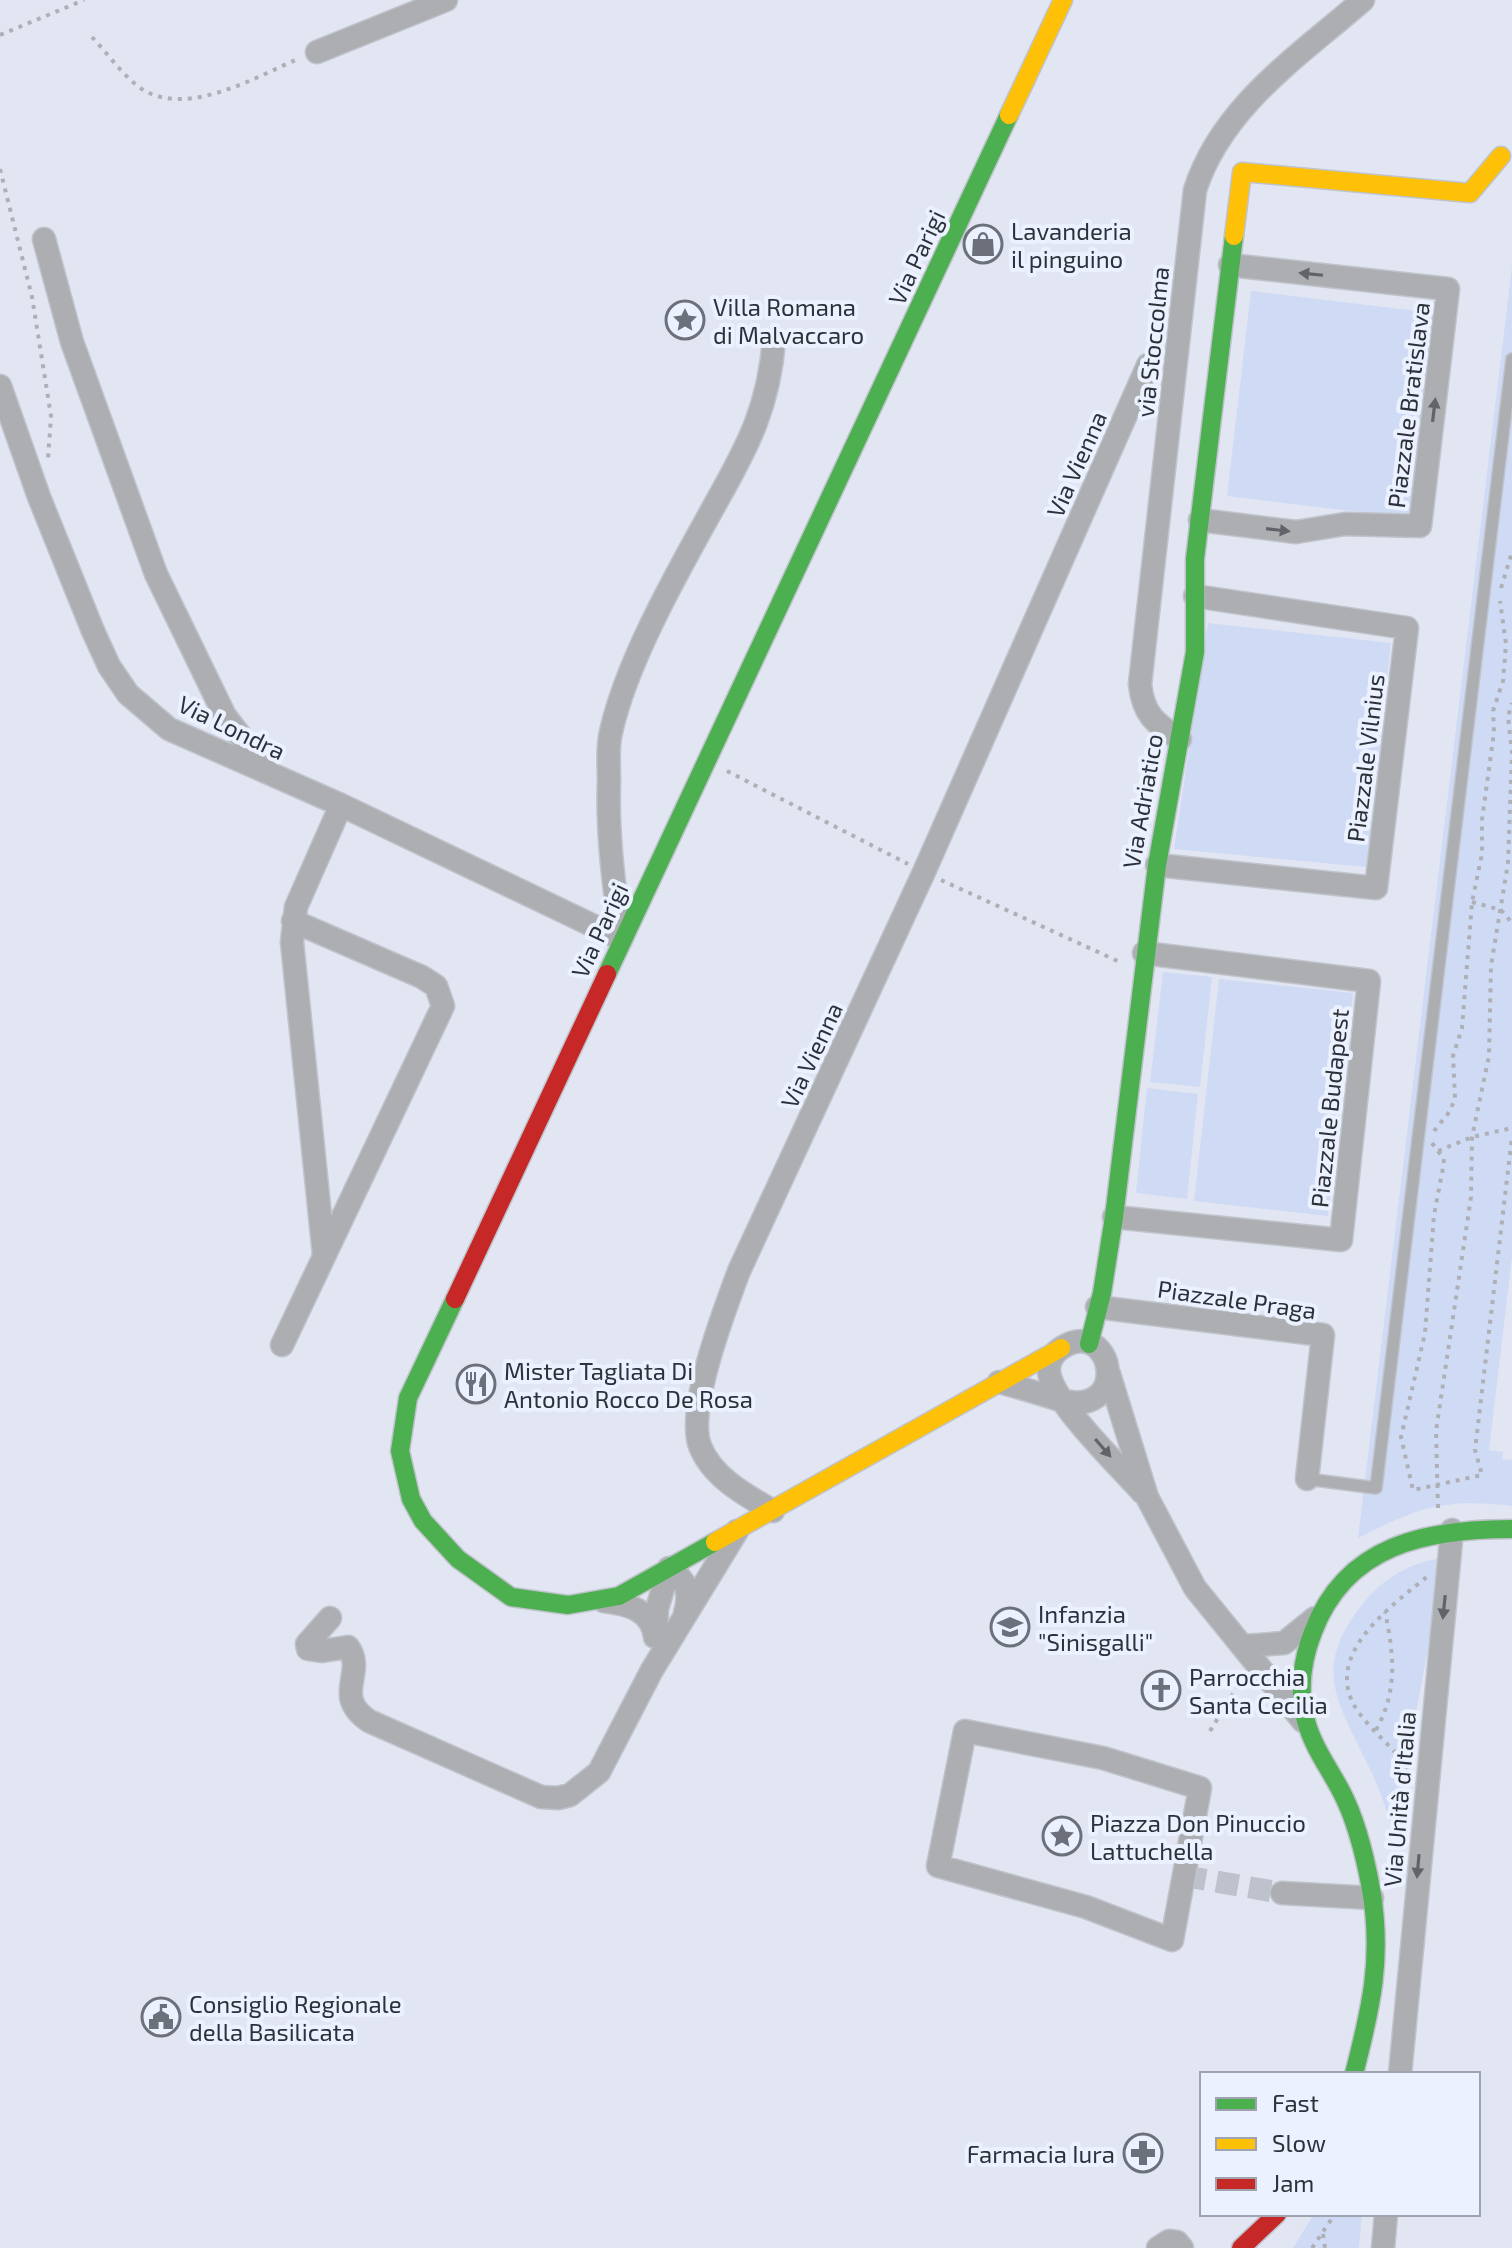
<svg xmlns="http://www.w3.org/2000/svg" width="1512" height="2248" font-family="'Exo 2',sans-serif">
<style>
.green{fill:#cfdaf5}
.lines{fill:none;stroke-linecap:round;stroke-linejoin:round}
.street-tunnel{stroke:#bec2cd;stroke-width:22;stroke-dasharray:22 11;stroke-linecap:butt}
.lane-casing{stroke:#bfc3cb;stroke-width:14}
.street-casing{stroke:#bfc3cb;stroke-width:25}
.fast-casing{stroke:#bfc3cb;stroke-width:21}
.slow-casing{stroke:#bfc3cb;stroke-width:21}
.jam-casing{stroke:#bfc3cb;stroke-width:21}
.path{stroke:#afb0b6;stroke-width:4;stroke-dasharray:4 6;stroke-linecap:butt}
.lane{stroke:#acaeb2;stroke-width:11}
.street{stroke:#acaeb2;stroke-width:22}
.fast{stroke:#4caf50;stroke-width:18}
.slow{stroke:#ffc107;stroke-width:18}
.jam{stroke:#c62828;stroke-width:18}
.oneway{fill:#606369}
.labels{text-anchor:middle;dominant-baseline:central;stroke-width:8;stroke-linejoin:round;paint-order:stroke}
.poi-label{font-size:24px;fill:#2d3139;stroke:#ebf1fe;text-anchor:start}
.street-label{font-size:24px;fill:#2d3139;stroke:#ebf1fe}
</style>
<rect width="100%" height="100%" fill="#e2e6f2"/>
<path class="green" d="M1512 267V1257L1489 1450 1503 1452 1502 1459 1512 1460V1506C1443 1498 1418 1508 1358 1538Z
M1251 291 1433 313 1409 518 1227 496Z
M1208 623 1391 643 1366 867 1174 849Z
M1163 972 1212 977 1200 1087 1150 1082Z
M1219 979 1353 993 1328 1216 1194 1201Z
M1147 1088 1198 1094 1187 1199 1136 1193Z
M1445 1558 1406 1766 1397 1847C1390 1820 1382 1793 1369 1767 1337 1701 1310 1667 1366 1600 1385 1577 1415 1560 1445 1558Z
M1314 2214H1362L1359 2248H1293Z"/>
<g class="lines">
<path class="street-tunnel" d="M1184 1876 1282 1893"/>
<g class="lane-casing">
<path id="lane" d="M1307 1479 1376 1488 1512 359"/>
</g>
<g class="street-casing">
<path id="street" d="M317 52 446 0
M44 239 72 342 156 574 225 716 269 773
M0 386 39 497 93 631 109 666 128 694 169 729 341 805 621 939
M1200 520 1296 532 1345 524 1420 526 1448 289 1230 265
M1180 739C1155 724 1143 714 1140 684L1195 190C1222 106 1299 56 1363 0
M1157 865 1376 888 1407 628 1195 596
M621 939C614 885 607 835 609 781 609 765 607 747 611 732 627 659 681 566 718 499 749 444 769 405 774 340
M1114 1217 1341 1240 1369 981 1144 953
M324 1255 292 942 296 907 341 805
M1097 1307 1323 1335 1307 1479
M282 1345 443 1006 436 986 422 977 293 921
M1109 1374 1147 1497 1195 1588 1303 1721
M999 1382C1018 1387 1038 1393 1057 1399 1133 1422 1114 1316 1063 1347 1054 1352 1048 1362 1049 1372 1053 1403 1120 1467 1142 1492
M773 1511C745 1495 712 1477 700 1446 686 1409 725 1309 739 1271L924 872 1148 365
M604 1601C628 1604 652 1610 655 1637
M330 1618 307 1644 308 1649 322 1651 348 1647C367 1673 331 1695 369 1721L541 1797 558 1798 570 1795 599 1772 652 1670 737 1531
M656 1633 657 1609 669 1568C687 1581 691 1592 685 1613
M1245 1646 1284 1643 1315 1618
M965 1731 1103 1758 1200 1788 1172 1940 1086 1907 938 1866Z
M1282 1893 1372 1898
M1400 2074 1452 1530
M1158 2248 1169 2241 1177 2242 1182 2248
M1383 2248 1386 2214"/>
</g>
<g class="fast-casing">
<path id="fast" d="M607 974 1009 115
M455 1299 408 1398 400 1451 411 1499 423 1521 458 1559 511 1597 568 1605 619 1596 715 1542
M1089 1344 1102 1293 1114 1217 1157 865 1195 652V559L1234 236
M1354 2074C1371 2008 1383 1958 1371 1889 1365 1856 1357 1821 1341 1791 1329 1768 1313 1747 1306 1721 1298 1692 1302 1660 1313 1632 1346 1544 1427 1529 1512 1529"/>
</g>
<g class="slow-casing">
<path id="slow" d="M1009 115 1063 0
M1234 236 1242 172 1470 193 1501 156
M715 1542 1061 1348"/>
</g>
<g class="jam-casing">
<path id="jam" d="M455 1299 607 974
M1241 2248 1277 2214"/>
</g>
<path class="path" d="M0 35 84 0
M92 37C106 52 119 70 134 83 179 123 253 78 298 59
M0 169 32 297 51 416 48 459
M1501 588 1512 552
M727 771 908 864
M941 880 1122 963
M1472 902 1501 910 1512 923
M1434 1131 1450 1111 1455 1098 1453 1056 1462 1028 1472 902 1482 854V820L1494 732 1493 711 1503 681 1506 644 1500 601
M1432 1143 1444 1159 1443 1168 1434 1215 1425 1333 1401 1437 1413 1490 1482 1475 1475 1450 1512 1137
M1438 1151 1472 1137 1512 1128
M1438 1508 1436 1431 1471 1197 1472 1137 1489 1056 1491 966 1508 863 1512 752 1508 717 1512 703
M1376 1730C1398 1691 1394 1654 1385 1612
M1210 1731 1242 1679
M1408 1769C1395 1749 1374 1733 1359 1713 1318 1656 1392 1606 1429 1575
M1323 2234 1325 2248
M1312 2248 1335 2214"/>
<use href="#lane" class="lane"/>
<use href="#street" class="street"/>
<use href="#fast" class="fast"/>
<use href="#slow" class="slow"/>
<use href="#jam" class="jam"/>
</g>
<defs><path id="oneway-solid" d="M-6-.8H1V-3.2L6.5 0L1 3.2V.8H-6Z" transform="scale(2)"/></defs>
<g class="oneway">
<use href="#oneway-solid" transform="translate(1311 274) rotate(-174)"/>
<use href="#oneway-solid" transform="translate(1434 410) rotate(-83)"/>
<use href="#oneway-solid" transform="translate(1278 530) rotate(7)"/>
<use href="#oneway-solid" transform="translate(1103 1448) rotate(49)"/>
<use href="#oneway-solid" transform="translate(1444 1607) rotate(96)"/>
<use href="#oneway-solid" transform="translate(1418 1866) rotate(95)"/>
</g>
<defs>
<g id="shop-ring" transform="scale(2)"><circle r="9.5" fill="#ebf1fe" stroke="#6c707a" stroke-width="1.5"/><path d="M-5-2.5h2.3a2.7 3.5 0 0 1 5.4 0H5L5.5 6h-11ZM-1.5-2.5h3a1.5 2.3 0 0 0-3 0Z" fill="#6c707a"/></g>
<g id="sight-ring" transform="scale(2)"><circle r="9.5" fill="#ebf1fe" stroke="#6c707a" stroke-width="1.5"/><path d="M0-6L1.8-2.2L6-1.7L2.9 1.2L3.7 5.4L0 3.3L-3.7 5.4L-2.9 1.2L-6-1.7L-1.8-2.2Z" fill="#6c707a"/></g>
<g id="restaurant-ring" transform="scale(2)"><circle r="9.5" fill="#ebf1fe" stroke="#6c707a" stroke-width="1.5"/><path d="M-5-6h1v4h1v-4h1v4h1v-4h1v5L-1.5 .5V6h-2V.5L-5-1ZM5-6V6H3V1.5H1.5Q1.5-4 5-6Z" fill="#6c707a"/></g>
<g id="school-ring" transform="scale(2)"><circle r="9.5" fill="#ebf1fe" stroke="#6c707a" stroke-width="1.5"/><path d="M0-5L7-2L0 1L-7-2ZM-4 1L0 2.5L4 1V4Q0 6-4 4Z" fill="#6c707a"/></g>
<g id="church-ring" transform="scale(2)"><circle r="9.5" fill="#ebf1fe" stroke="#6c707a" stroke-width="1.5"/><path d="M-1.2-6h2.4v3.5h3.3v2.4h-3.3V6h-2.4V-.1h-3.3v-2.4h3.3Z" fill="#6c707a"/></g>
<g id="civic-ring" transform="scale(2)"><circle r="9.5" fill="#ebf1fe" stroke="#6c707a" stroke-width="1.5"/><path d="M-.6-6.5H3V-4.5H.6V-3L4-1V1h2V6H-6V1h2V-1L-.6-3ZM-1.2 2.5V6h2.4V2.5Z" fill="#6c707a"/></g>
<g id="pharmacy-ring" transform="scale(2)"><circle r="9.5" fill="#ebf1fe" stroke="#6c707a" stroke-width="1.5"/><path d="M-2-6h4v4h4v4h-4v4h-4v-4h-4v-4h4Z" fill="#6c707a"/></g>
</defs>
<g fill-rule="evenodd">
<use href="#shop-ring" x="983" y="244"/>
<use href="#sight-ring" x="685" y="320"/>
<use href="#restaurant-ring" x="476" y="1384"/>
<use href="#school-ring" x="1010" y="1627"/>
<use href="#church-ring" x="1161" y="1690"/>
<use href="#sight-ring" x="1062" y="1836"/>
<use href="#civic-ring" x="161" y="2017"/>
<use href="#pharmacy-ring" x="1143" y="2153"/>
</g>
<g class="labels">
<g class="poi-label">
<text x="1011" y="230">Lavanderia<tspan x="1011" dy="28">il pinguino</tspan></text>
<text x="713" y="306">Villa Romana<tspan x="713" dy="28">di Malvaccaro</tspan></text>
<text x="504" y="1370">Mister Tagliata Di<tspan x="504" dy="28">Antonio Rocco De Rosa</tspan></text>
<text x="1038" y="1613">Infanzia<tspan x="1038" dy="28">"Sinisgalli"</tspan></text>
<text x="1189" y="1676">Parrocchia<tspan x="1189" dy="28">Santa Cecilia</tspan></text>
<text x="1090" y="1822">Piazza Don Pinuccio<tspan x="1090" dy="28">Lattuchella</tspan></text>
<text x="189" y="2003">Consiglio Regionale<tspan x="189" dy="28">della Basilicata</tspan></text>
<text x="1115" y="2153" text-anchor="end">Farmacia Iura</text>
</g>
<g class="street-label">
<text transform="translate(916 257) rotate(-65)">Via Parigi</text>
<text transform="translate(1152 342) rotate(-84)">via Stoccolma</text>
<text transform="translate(1408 405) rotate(-83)">Piazzale Bratislava</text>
<text transform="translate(1076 464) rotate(-66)">Via Vienna</text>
<text transform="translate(232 727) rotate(26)">Via Londra</text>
<text transform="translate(1365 758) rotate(-83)">Piazzale Vilnius</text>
<text transform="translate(1142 801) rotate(-80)">Via Adriatico</text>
<text transform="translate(599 930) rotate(-65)">Via Parigi</text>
<text transform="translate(811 1055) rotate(-65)">Via Vienna</text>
<text transform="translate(1329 1108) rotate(-84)">Piazzale Budapest</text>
<text transform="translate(1237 1299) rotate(8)">Piazzale Praga</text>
<text transform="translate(1399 1799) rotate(-85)">Via Unità d'Italia</text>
</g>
</g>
<rect x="1200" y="2072" width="280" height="144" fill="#ebf1fe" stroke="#9fa4af" stroke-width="2"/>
<rect x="1216" y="2098" width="40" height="12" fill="#4caf50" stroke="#9fa4af" stroke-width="2"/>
<text x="1272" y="2112" font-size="24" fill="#2d3139">Fast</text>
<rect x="1216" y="2138" width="40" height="12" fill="#ffc107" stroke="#9fa4af" stroke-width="2"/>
<text x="1272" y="2152" font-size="24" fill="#2d3139">Slow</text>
<rect x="1216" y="2178" width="40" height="12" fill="#c62828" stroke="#9fa4af" stroke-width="2"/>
<text x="1272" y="2192" font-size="24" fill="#2d3139">Jam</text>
</svg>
